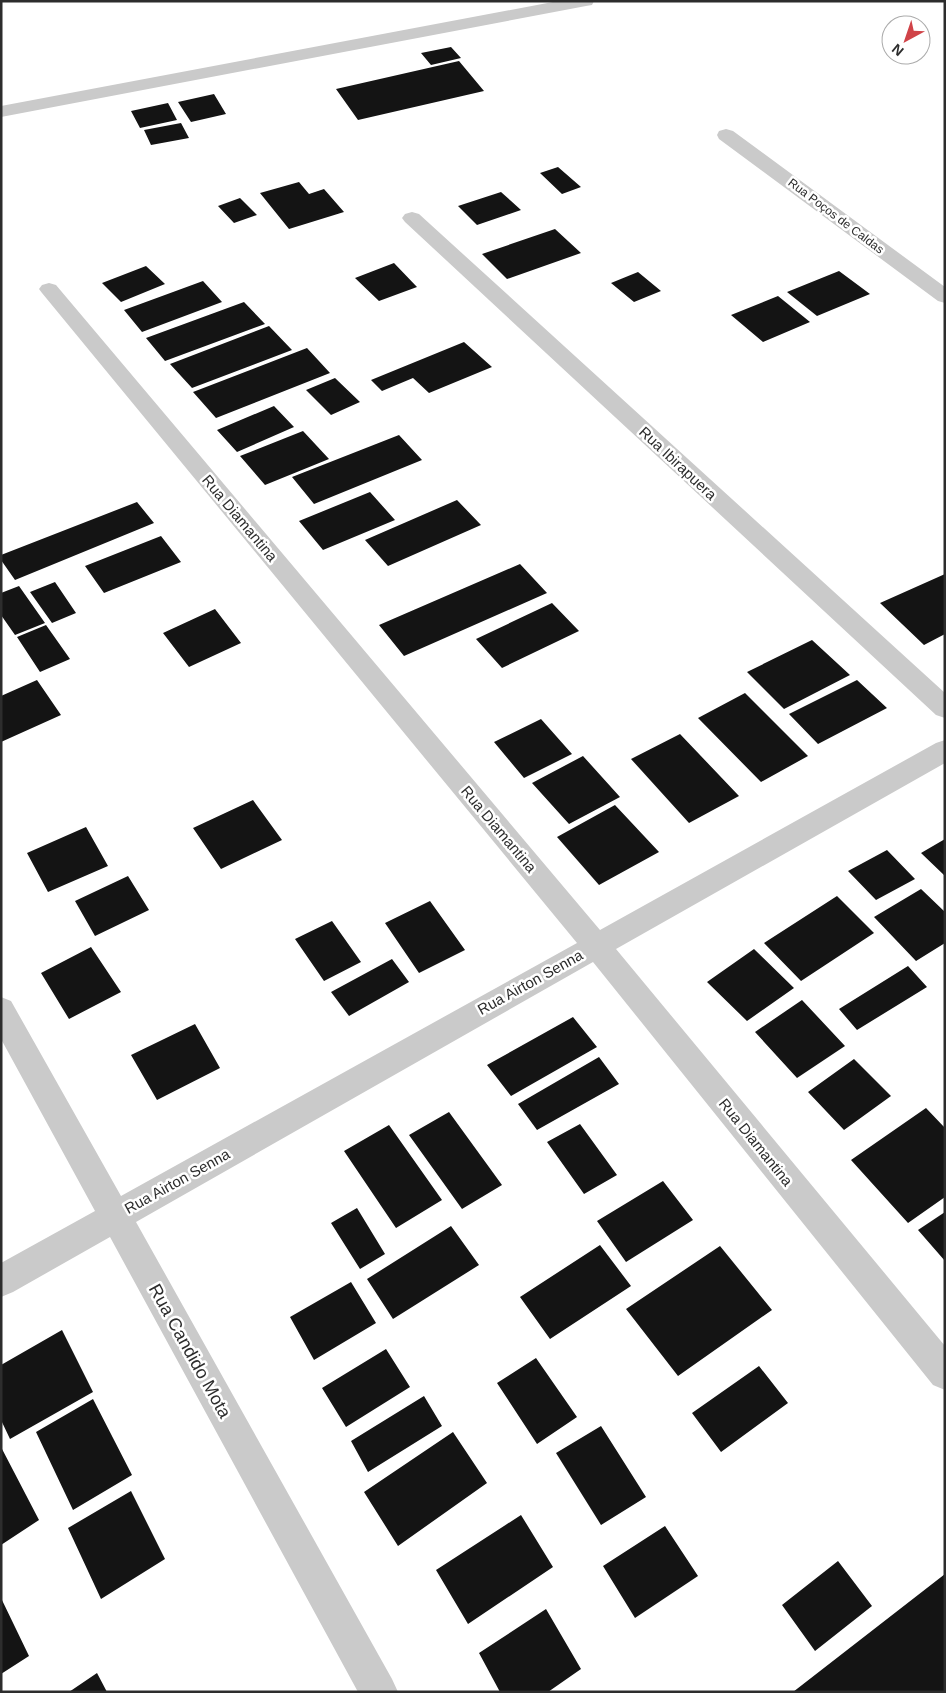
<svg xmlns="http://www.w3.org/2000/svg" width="946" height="1693" font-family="Arial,sans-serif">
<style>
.building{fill:#141414}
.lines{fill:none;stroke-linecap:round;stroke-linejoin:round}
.street{fill:#cacaca;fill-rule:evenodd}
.labels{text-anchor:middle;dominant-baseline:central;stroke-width:5;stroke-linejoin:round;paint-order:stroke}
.far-street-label{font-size:12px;fill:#2d2d2d;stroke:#fff}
.street-label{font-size:15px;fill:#2d2d2d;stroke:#fff}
.near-street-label{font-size:18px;fill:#2d2d2d;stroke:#fff}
</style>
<rect width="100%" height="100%" fill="#fff"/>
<path class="building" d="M451 47 461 58 431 65 421 53Z
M459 61 484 91 358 120 336 89Z
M214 94 226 114 191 122 178 102Z
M168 103 177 120 140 128 131 111Z
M181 123 189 138 151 145 144 130Z
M558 167 581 187 562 194 540 173Z
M299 182 309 194 324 189 344 212 289 229 260 193Z
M501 192 521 210 477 225 458 206Z
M240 198 257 215 234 223 218 206Z
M555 229 581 253 507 279 482 254Z
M394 263 417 287 379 301 355 278Z
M146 266 165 284 121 302 102 283Z
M839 271 870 294 817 316 787 292Z
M638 272 661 291 634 302 611 283Z
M203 281 222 302 142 332 124 310Z
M778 296 810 322 763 342 731 315Z
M244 302 265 324 165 361 146 338Z
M269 326 292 350 192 388 170 364Z
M464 342 492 367 429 393 413 378 382 391 371 380Z
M307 348 330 373 216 418 193 392Z
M335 378 360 402 331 415 306 390Z
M274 406 294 427 237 452 217 430Z
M303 431 329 459 265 485 240 456Z
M399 435 422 460 314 504 292 477Z
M370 492 395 520 323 550 299 521Z
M457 500 481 525 388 566 365 540Z
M137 502 154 523 15 580 1 560V555Z
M161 536 181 562 104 593 85 566Z
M520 564 547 593 404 656 379 625Z
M945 574V634L924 645 880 603Z
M55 582 76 613 52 623 30 592Z
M19 586 45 623 15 635 1 615V593Z
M552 603 579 631 502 668 476 639Z
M215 609 241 643 189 667 163 633Z
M46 625 70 659 40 672 17 637Z
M812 640 850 675 784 709 747 672Z
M37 680 61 715 1 742V696Z
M857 680 887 708 818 744 789 714Z
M745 693 808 756 761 782 698 718Z
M541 719 572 754 524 778 494 742Z
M680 734 739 796 689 823 631 759Z
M583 756 620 797 569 824 532 783Z
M253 800 282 840 221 869 193 828Z
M615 805 659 852 599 885 557 837Z
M86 827 108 866 48 892 27 853Z
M945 839V876L921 853Z
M887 850 915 879 876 900 848 871Z
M128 876 149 910 95 936 75 901Z
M921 889 945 912V943L916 961 874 917Z
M837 896 874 933 801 981 764 943Z
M430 901 465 950 419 973 385 923Z
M332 921 361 962 324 981 295 939Z
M91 947 121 992 69 1019 41 973Z
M754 949 794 988 747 1021 707 982Z
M392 959 409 982 349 1016 331 992Z
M908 966 927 987 857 1030 839 1009Z
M802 1000 845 1046 797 1078 755 1032Z
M573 1017 597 1047 511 1096 487 1065Z
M195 1024 220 1068 157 1100 131 1055Z
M599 1057 619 1084 537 1130 518 1104Z
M854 1059 891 1096 844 1130 808 1092Z
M926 1108 945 1128V1197L908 1223 851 1160Z
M449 1112 502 1185 462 1209 409 1135Z
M580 1124 617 1175 584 1194 547 1142Z
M389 1125 442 1200 396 1228 344 1151Z
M663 1181 693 1220 626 1262 597 1221Z
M357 1208 385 1254 360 1269 331 1223Z
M945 1212V1261L918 1230Z
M451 1226 479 1265 393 1319 367 1279Z
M600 1245 631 1286 550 1339 520 1297Z
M720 1246 772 1310 678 1376 626 1309Z
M351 1282 376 1323 314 1360 290 1317Z
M62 1330 93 1392 10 1439 1 1420V1365Z
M386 1349 410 1387 346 1427 322 1388Z
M536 1358 577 1417 537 1444 497 1383Z
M759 1366 788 1403 721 1452 692 1413Z
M424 1396 442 1426 368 1472 351 1441Z
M93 1399 132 1475 73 1510 36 1432Z
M601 1426 646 1497 601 1525 556 1453Z
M453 1432 487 1483 398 1546 364 1492Z
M1 1447 39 1520 1 1545Z
M131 1491 165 1559 101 1599 68 1528Z
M521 1515 553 1567 468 1624 436 1570Z
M665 1526 698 1576 635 1618 603 1566Z
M838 1561 872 1606 815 1651 782 1605Z
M945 1574V1692H793Z
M1 1598 29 1656 1 1674Z
M546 1609 581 1669 548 1692H500L479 1653Z
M97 1673 107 1692H69Z"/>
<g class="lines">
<path class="street" d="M558 1H594L592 5 586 6 1 117V106Z
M726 129 733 131 945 287V303L938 301 719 139 717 135 719 131Z
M412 212 419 214 945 693V718L936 715 405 222 402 218 405 214Z
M49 283 56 285 600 930 936 743 945 740V763L616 949 945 1346V1390L933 1385 593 962 136 1222 392 1679 398 1692H358L110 1237 13 1292 1 1297V1263L95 1211 1 1039V997L11 1001 121 1196 577 943 42 293 39 289 42 285Z"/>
</g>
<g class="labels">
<g class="far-street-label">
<text transform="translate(836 216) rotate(37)">Rua Poços de Caldas</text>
</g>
<g class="street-label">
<text transform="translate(678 463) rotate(43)">Rua Ibirapuera</text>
<text transform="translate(240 518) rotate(50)">Rua Diamantina</text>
<text transform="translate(499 829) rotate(50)">Rua Diamantina</text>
<text transform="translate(530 982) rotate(-29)">Rua Airton Senna</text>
<text transform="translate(756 1142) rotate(51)">Rua Diamantina</text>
<text transform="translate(177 1181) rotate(-29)">Rua Airton Senna</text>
</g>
<g class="near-street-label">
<text transform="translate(190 1351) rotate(61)">Rua Candido Mota</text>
</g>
</g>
<rect width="946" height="1693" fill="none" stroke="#2d2d2d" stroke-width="5"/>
<g transform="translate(906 40) rotate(220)"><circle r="24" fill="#ffffff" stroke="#ababab"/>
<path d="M0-4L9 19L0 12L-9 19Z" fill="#d04348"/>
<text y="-8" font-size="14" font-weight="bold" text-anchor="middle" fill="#2d2d2d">N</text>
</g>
</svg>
